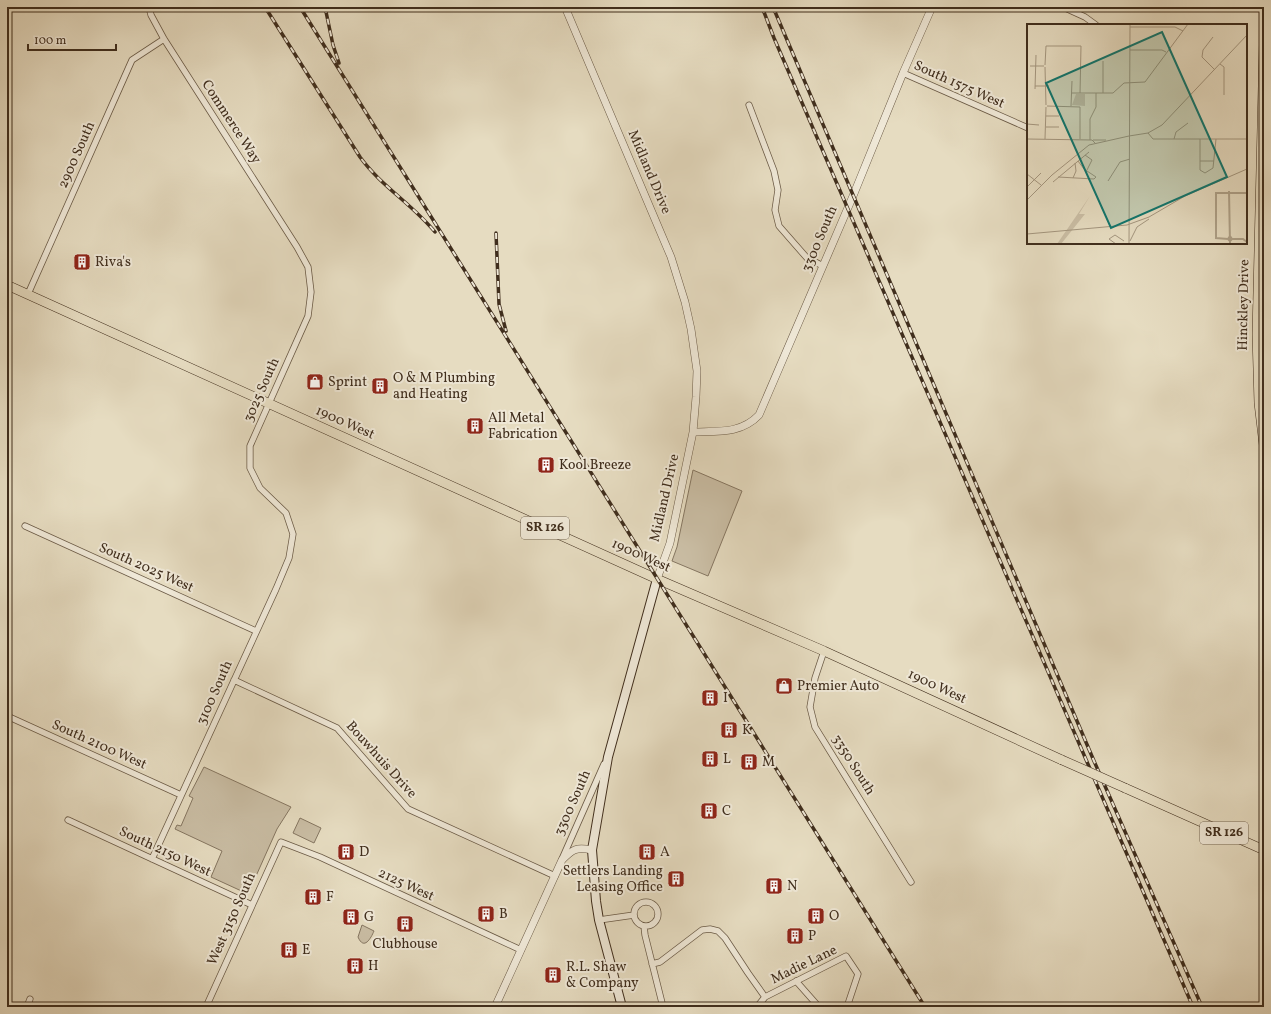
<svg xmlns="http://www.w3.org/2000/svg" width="1271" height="1014" font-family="Vollkorn,serif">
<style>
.green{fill:#cabea5;stroke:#857661}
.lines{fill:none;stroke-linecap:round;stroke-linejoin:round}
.minor-casing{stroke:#6a5a46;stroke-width:7}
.tertiary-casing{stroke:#6a5a46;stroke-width:8}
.secondary-casing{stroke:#402e1d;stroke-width:10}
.primary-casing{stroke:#402e1d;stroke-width:10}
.minor{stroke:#efe8d7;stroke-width:5.5}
.tertiary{stroke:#efe8d7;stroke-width:7}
.secondary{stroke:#efe8d7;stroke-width:8}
.primary{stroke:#e6dcc1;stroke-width:9}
.rail-casing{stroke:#402e1d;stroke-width:3.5}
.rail{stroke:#efe8d7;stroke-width:2;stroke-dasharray:6;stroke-linecap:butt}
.primary-bridge-casing{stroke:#402e1d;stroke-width:10;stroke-linecap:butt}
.primary-bridge{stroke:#e6dcc1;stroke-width:9}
.labels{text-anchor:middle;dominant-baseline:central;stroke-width:4;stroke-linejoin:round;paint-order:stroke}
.shield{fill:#efe8d7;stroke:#746655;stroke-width:1}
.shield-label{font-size:13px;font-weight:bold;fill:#402e1d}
.street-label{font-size:14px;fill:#402e1d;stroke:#efe8d7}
.poi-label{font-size:14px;fill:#402e1d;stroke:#efe8d7;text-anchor:start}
.inset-river{fill:none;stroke:#aea189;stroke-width:2}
.inset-road{fill:none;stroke:#a4967f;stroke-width:1}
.view{fill:#0f766e;fill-opacity:0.15;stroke:#0f766e;stroke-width:2}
.inset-edge{fill:none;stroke:#402e1d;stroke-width:2}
</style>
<rect width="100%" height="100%" fill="#e6dcc1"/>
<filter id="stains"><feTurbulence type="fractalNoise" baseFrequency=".005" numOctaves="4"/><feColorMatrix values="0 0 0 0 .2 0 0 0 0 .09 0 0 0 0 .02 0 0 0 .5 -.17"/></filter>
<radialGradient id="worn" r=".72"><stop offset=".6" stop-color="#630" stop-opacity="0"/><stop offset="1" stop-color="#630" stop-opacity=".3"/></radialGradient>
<path class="green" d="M693 470 742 491 708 576 672 561 677 547Z
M204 767 291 807 277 829 248 894 211 877 222 851 175 829 177 825 181 826 193 798 189 796Z
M300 818 321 828 314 843 293 833Z
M362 925 374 931C371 938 364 951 358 937Z"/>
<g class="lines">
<g class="minor-casing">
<path id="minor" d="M149 7 151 15 164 39 297 247 308 267 311 292 308 316 250 446V468L260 488 286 513 293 534 289 558 276 589 152 859
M1063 7 1085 17 1096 25
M903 73 1028 128
M749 105 774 171 778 190 775 210 779 226 807 258 823 266
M28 294 132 60 164 39
M25 526 256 631
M824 651 815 678 810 707 815 727 911 882
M234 680 337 728 408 809 555 876
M7 716 181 795
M68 820 252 905
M562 859 604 764
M634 914a12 12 0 1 1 24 0a12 12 0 1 1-24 0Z
M599 920 634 915
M644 926 645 935 663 1007
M652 964 660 962 702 930 710 929 718 931 725 938 748 973 765 997
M796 981 819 1007
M27 1007 30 999
M206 1007 281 842 320 857 521 950
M757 1007 765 997 846 956 858 974 847 1007"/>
</g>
<g class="tertiary-casing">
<path id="tertiary" d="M565 7 671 257 685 302 691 329 697 371 696 397 693 432 670 543 657 579
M693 432C718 431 741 434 759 415L853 196 903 73 932 7
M495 1007 562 860C573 849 576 847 592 850"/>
</g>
<g class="secondary-casing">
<path id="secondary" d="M622 1007 599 920 596 901 592 850 608 757 657 579"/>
</g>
<g class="primary-casing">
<path id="primary" d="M1264 45 1257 334 1259 403 1264 445
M7 285 657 579 824 651 1062 760
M1125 788 1264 850"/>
</g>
<use href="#minor" class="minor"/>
<use href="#tertiary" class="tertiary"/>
<use href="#secondary" class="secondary"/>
<use href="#primary" class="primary"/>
<g class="rail-casing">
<path id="rail" d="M265 7 360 157C381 186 412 204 435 232
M300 7 925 1007
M325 7 333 45 339 63
M762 7 774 38 1193 1007
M773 7 1094 761 1202 1007
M496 233 499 304 506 331"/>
</g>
<use href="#rail" class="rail"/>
<g class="primary-bridge-casing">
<path id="primary-bridge" d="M1062 760 1125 788"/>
</g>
<use href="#primary-bridge" class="primary-bridge"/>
</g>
<defs>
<g id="building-square" transform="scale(0.9)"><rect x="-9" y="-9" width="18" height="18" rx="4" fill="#8f2418" stroke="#efe8d7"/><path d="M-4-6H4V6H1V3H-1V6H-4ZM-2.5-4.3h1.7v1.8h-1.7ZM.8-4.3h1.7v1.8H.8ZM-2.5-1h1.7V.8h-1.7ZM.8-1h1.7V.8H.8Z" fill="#fff"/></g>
<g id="shop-square" transform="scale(0.9)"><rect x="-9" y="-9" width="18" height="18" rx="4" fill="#8f2418" stroke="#efe8d7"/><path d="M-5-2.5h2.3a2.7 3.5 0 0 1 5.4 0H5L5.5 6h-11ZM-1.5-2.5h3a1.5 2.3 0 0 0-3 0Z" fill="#fff"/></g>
</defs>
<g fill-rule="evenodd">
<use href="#building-square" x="82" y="262"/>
<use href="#shop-square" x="315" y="382"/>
<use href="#building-square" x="380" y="386"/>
<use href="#building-square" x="475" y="426"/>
<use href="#building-square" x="546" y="465"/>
<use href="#shop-square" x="784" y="686"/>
<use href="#building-square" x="710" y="698"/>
<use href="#building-square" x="729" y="730"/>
<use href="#building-square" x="710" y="759"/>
<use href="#building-square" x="749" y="762"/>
<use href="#building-square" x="709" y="811"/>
<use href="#building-square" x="346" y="852"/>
<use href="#building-square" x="647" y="852"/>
<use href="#building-square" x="676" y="879"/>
<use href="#building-square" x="774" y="886"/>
<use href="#building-square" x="313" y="897"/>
<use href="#building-square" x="486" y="914"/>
<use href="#building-square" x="816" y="916"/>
<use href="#building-square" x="351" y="917"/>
<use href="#building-square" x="405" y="924"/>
<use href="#building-square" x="795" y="936"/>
<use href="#building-square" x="289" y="950"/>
<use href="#building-square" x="355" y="966"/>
<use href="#building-square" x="553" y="975"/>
</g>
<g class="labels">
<g class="shield">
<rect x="521" y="517" width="48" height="22" rx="3"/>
<rect x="1200" y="822" width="48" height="22" rx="3"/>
</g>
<g class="shield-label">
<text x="545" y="528">SR 126</text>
<text x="1224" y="833">SR 126</text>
</g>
<g class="street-label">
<text transform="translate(959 85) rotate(24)">South 1575 West</text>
<text transform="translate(231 122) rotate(57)">Commerce Way</text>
<text transform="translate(77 155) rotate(-66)">2900 South</text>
<text transform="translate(649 172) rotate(67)">Midland Drive</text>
<text transform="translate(820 239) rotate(-67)">3300 South</text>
<text transform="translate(1244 305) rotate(-89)">Hinckley Drive</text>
<text transform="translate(262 390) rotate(-66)">3025 South</text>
<text transform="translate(345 423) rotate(24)">1900 West</text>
<text transform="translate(665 498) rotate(-77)">Midland Drive</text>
<text transform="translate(641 556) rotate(24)">1900 West</text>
<text transform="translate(146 568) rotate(24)">South 2025 West</text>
<text transform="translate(937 687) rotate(25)">1900 West</text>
<text transform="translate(215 693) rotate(-66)">3100 South</text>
<text transform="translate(99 745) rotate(24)">South 2100 West</text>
<text transform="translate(381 760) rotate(48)">Bouwhuis Drive</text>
<text transform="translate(853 765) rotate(58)">3350 South</text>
<text transform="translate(573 803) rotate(-66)">3300 South</text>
<text transform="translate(165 852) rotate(25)">South 2150 West</text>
<text transform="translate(406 885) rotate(25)">2125 West</text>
<text transform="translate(232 919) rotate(-66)">West 3150 South</text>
<text transform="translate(804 965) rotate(-26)">Madie Lane</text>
</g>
<g class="poi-label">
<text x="95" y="262">Riva's</text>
<text x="393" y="378">O &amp; M Plumbing<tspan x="393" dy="16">and Heating</tspan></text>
<text x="328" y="382">Sprint</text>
<text x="488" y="418">All Metal<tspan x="488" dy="16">Fabrication</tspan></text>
<text x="559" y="465">Kool Breeze</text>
<text x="797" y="686">Premier Auto</text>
<text x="723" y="698">I</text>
<text x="742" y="730">K</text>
<text x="723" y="759">L</text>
<text x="762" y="762">M</text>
<text x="722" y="811">C</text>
<text x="359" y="852">D</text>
<text x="660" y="852">A</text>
<text x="663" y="871" text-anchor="end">Settlers Landing<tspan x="663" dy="16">Leasing Office</tspan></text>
<text x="787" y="886">N</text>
<text x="326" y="897">F</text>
<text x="499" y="914">B</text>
<text x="829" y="916">O</text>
<text x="364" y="917">G</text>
<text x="808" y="936">P</text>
<text x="405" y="944" text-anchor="middle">Clubhouse</text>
<text x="302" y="950">E</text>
<text x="368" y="966">H</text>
<text x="566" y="967">R.L. Shaw<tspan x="566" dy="16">&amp; Company</tspan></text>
</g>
</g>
<g transform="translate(1027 24)">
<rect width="220" height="220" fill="#e6dcc1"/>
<path d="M49 70H58V82L45 81ZM63 172 52 190H58L34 220H30Z" fill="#cabea5"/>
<path class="inset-river" d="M202 167 203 220M201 215 203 217 205 215H216L220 218M205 215 203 212 201 215 189 214V169H220"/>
<path class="inset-road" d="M103 3H148L156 7M186 13 176 26 175 33 188 46M103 26H135L139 28M193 40 197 43V71M18 41 19 22H54L53 69M3 42H17M18 43 19 81M8 62H22M8 65 9 31M45 69H86L97 59 118 58 161 0M76 69V37M20 82 53 83V115M44 82 45 57M19 92H32M0 100 12 101M19 103H32M121 109 126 115H220M102 112 121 109 135 101 220 11M0 115 65 116 68 119M18 115 19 83M147 115 149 108 161 99M173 115V146L178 149 186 144 189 115M63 116V95L69 83V69M66 116H79M58 131 65 136 60 146M173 137H187M0 150 14 161M31 153 67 155 69 153 57 145 51 137M46 154 49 147 48 139M81 157 93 138 103 135M26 158 62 128M0 163 14 149M0 176 25 151 62 121 102 112M0 210 100 201 122 193 158 172 220 145M103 217 110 203 122 195M89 220 82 215 88 211 97 217M102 220 103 0"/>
<path class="view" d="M135 8 200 153 84 204 19 59Z"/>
<rect width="220" height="220" class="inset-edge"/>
</g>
<rect width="1271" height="1014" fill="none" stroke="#e6dcc1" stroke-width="24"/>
<rect x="8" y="8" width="1255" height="998" fill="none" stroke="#402e1d" stroke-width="2"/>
<rect x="12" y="12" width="1247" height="990" fill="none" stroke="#402e1d"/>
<path d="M28 44v6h88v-6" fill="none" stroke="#402e1d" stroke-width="2"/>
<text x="34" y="44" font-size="12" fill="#402e1d" stroke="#efe8d7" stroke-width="3" paint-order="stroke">100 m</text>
<rect width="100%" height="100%" filter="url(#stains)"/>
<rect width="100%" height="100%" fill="url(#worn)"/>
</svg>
